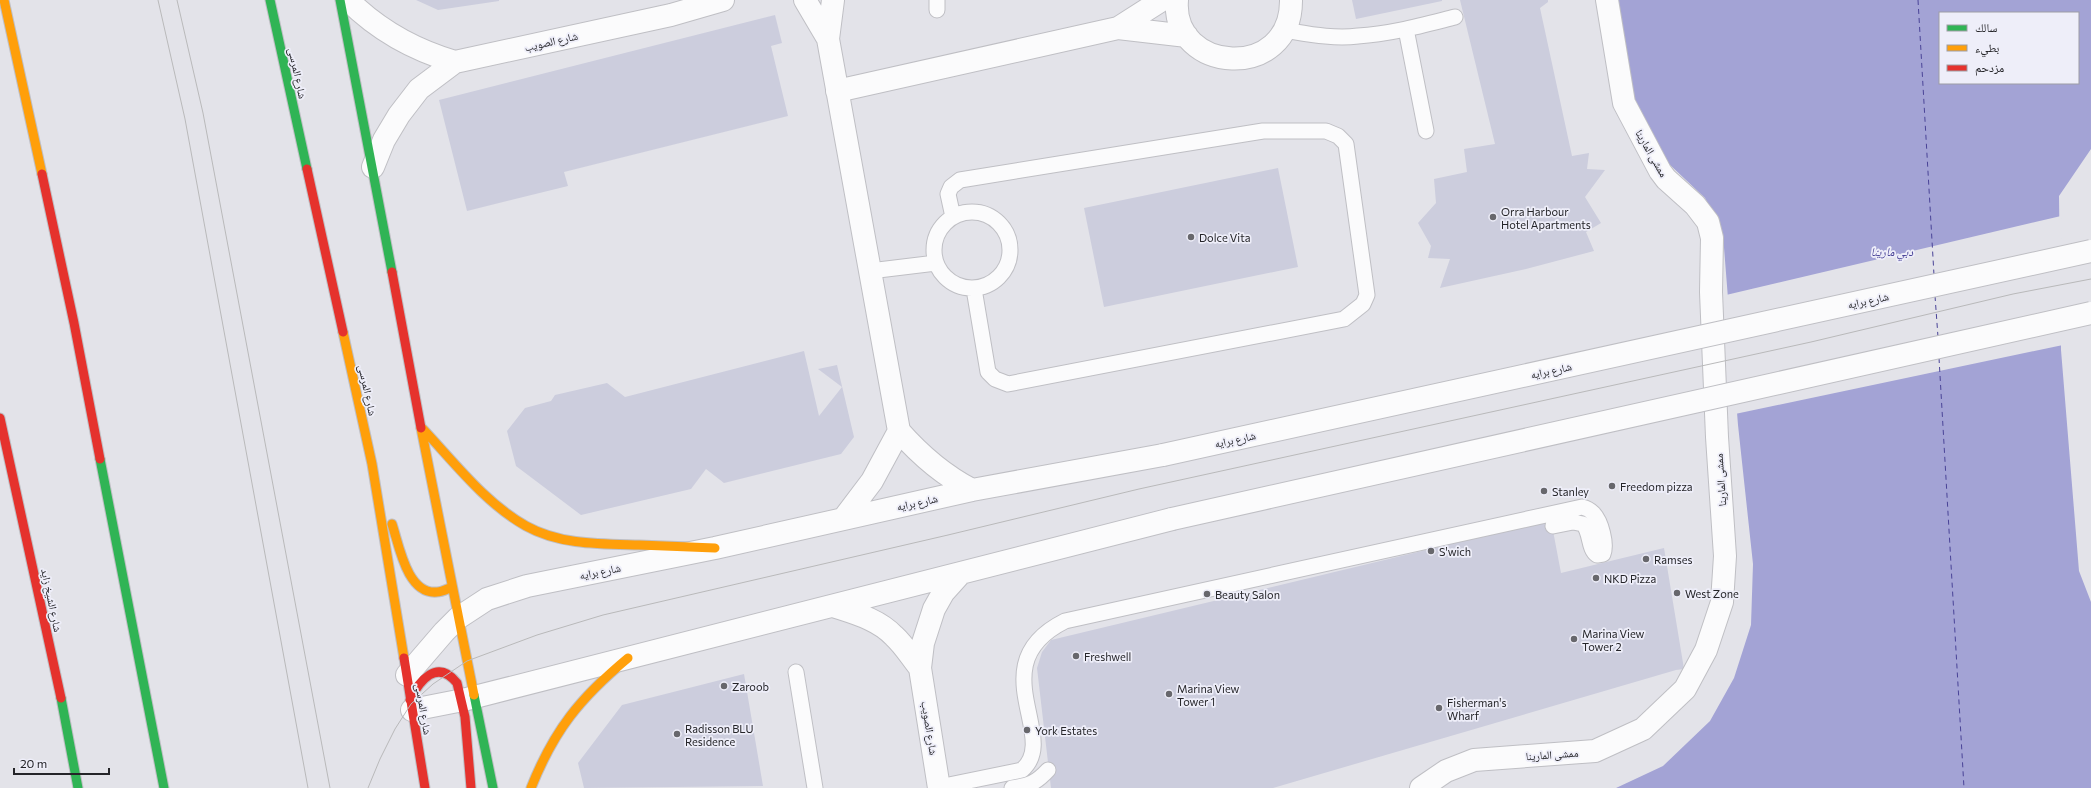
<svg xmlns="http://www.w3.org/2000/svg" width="2091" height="788" font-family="Commissioner,'Noto Naskh Arabic',sans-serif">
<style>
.water{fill:#a3a3d5;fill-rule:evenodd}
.pier{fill:#e3e3e9}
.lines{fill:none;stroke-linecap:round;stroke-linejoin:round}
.ferry{stroke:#494397;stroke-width:1;stroke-dasharray:5 4;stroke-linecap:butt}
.building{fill:#cccddd}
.lane-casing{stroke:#bfbfc4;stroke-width:17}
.street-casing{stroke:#bfbfc4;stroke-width:24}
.fast-casing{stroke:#bfbfc4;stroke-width:11}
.slow-casing{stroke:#bfbfc4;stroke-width:11}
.jam-casing{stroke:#bfbfc4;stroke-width:11}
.lane{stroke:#fbfbfc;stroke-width:15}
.street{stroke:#fbfbfc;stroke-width:22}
.fast{stroke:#30b455;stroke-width:9}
.slow{stroke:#ff9f0a;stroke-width:9}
.jam{stroke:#e5322d;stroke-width:9}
.tram{stroke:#b9b9ba;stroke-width:1}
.street-bridge-casing{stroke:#bfbfc4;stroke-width:24;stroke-linecap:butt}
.street-bridge{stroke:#fbfbfc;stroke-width:22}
.poi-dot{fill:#67676c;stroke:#eeeef9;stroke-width:1.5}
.labels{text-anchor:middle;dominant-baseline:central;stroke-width:3.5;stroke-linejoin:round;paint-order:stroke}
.street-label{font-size:11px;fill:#242428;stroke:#eeeef9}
.poi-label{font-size:11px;fill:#242428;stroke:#eeeef9;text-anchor:start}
.water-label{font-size:12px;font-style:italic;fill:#494397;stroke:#eeeef9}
</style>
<rect width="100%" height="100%" fill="#e3e3e9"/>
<path class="water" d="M1611 0H2091V149L2059 196 2061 350 2079 571 2091 602V788H1616L1663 766 1710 721 1734 678 1751 625 1753 564 1738 425 1723 235 1705 198 1668 163 1628 102ZM1940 13H2078V83H1940Z"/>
<path class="pier" d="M2061 216 2063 345 1735 414 1726 295Z"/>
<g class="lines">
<path class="ferry" d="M1918 0 1934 275
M1935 296 1938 337
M1939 358 1964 788"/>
</g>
<path class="building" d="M416 0H499V1L438 10Z
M1352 0H1442V1L1356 19Z
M1460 0H1548V2L1540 8 1572 156 1589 153 1587 169 1605 170 1585 197 1601 223 1586 232 1594 251 1526 269 1440 288 1450 259 1428 258 1431 246 1418 223 1436 203 1434 179 1467 172 1464 149 1495 144Z
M775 15 782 43 771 46 788 116 564 172 568 186 467 211 439 100Z
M1278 168 1298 267 1104 307 1084 208Z
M804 351 819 416 842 387 818 369 837 365 854 437 841 454 724 483 706 469 691 489 581 515 516 466 507 431 525 408 551 401 555 395 607 383 625 397Z
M1551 520 1561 573 1664 548 1684 669 1676 670 1273 788H1051L1037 668 1042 652 1051 640Z
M744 674 763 786 584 788 578 763 622 705Z"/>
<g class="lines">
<g class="lane-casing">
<path id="lane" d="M937 0V10
M1406 29 1426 131
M1284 30C1309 34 1333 39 1358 36 1391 34 1423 25 1455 17
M934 250a38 38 0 1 1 76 0a38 38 0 1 1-76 0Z
M953 217 948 194 951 187 960 180 1263 131H1326L1338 136 1346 144 1367 295 1363 304 1344 319 1008 384 995 379 988 372 974 289
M870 271 936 263
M796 672 815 788
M939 787 1022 770C1061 737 979 664 1065 621L1582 507C1586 508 1590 510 1593 513 1601 521 1607 544 1603 554L1597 555C1588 549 1591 532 1583 524L1573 522 1553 526
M1012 788C1030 785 1036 783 1048 770"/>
</g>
<g class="street-casing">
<path id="street" d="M348 0C378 30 414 50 455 62
M805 0 828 39
M833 0 828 39 899 431C921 456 943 475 972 490
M1177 0C1171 74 1292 82 1291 0
M1118 28 1162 0
M837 91 1118 28 1187 36
M373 167 384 140 399 115 419 89 455 62 671 15 723 0
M844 518 872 481 899 431
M833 606C854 613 878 619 894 636 904 645 911 657 920 668
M407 675 444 632 458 618 487 599 527 586 715 548 972 490 1163 455
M412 710 463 700 1172 519
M939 788 920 668 923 643 934 609 943 593 961 573
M1421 788 1446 771 1474 760 1595 751 1643 729 1685 689 1706 650 1722 602 1725 556 1717 437 1711 292 1712 238 1708 222 1695 205 1666 179 1660 171 1624 103 1607 0"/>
</g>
<g class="fast-casing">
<path id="fast" d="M270 0 307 169
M340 0 392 272
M100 459 164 788
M474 695 493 788
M61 698 78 788"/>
</g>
<g class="slow-casing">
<path id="slow" d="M4 0 42 174
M343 332 372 464 404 658
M421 428 474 695
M422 428C454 462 485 503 526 526 560 545 601 544 639 545 664 546 690 547 715 548
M392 524C399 545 407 595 437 592 442 592 447 589 452 587
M531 788C554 730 580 698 628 658"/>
</g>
<g class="jam-casing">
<path id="jam" d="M307 169 343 332
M42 174 74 323 100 459
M392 272 421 428
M0 418 61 698
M404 658 425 788
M410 700C419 681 437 658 457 683L465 717 471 788"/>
</g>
<use href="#lane" class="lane"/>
<use href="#street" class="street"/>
<use href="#fast" class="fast"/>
<use href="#slow" class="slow"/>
<use href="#jam" class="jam"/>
<path class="tram" d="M158 0 185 119 308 788
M177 0 203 113 330 788
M368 788 380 759 395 729 411 704 433 684 467 661 537 635 603 615 948 535 1139 489 1811 342 2013 294 2091 279"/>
<g class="street-bridge-casing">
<path id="street-bridge" d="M1163 455 2091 251
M1172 519 2091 313"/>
</g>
<use href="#street-bridge" class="street-bridge"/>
</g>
<g class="poi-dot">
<circle cx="1493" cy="217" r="4"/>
<circle cx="1191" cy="237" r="4"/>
<circle cx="1612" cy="486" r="4"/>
<circle cx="1544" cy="491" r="4"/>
<circle cx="1431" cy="551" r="4"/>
<circle cx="1646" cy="559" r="4"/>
<circle cx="1596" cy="578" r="4"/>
<circle cx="1677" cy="593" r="4"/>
<circle cx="1207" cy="594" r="4"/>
<circle cx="1574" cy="639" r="4"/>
<circle cx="1076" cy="656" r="4"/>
<circle cx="724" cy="686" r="4"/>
<circle cx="1169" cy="694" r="4"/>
<circle cx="1439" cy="708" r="4"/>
<circle cx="1027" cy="730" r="4"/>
<circle cx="677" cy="734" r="4"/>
</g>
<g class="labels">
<g class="street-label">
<text transform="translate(551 41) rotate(-13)">شارع الصويب</text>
<text transform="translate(298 73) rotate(78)">شارع المرسى</text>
<text transform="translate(1652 153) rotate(60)">ممشى المارينا</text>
<text transform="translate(1868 300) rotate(-12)">شارع برايه</text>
<text transform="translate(1551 370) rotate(-12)">شارع برايه</text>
<text transform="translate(368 390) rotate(78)">شارع المرسى</text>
<text transform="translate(1235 439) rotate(-12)">شارع برايه</text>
<text transform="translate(1720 480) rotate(-94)">ممشى المارينا</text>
<text transform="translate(917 502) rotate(-12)">شارع برايه</text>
<text transform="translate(600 571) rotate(-11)">شارع برايه</text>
<text transform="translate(52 600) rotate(78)">شارع الشيخ زايد</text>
<text transform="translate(424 709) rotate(80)">شارع المرسى</text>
<text transform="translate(930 728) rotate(81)">شارع الصويب</text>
<text transform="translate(1552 754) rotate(-4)">ممشى المارينا</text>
</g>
<g class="poi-label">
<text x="1501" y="211">Orra Harbour<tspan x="1501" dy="13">Hotel Apartments</tspan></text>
<text x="1199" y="237">Dolce Vita</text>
<text x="1620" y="486">Freedom pizza</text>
<text x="1552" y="491">Stanley</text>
<text x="1439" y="551">S'wich</text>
<text x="1654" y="559">Ramses</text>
<text x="1604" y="578">NKD Pizza</text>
<text x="1685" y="593">West Zone</text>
<text x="1215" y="594">Beauty Salon</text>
<text x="1582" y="633">Marina View<tspan x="1582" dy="13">Tower 2</tspan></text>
<text x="1084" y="656">Freshwell</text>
<text x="732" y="686">Zaroob</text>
<text x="1177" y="688">Marina View<tspan x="1177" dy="13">Tower 1</tspan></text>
<text x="1447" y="702">Fisherman's<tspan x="1447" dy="13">Wharf</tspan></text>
<text x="685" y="728">Radisson BLU<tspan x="685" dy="13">Residence</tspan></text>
<text x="1035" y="730">York Estates</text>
</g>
<g class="water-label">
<text x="1892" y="251">دبي مارينا</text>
</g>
</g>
<rect x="1939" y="12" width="140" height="72" fill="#eeeef9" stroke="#9d9da5"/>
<rect x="1947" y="25" width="20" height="6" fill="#30b455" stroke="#9d9da5"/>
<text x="1975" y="32" font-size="12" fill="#242428">سالك</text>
<rect x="1947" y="45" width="20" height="6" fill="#ff9f0a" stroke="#9d9da5"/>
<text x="1975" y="52" font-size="12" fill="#242428">بطيء</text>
<rect x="1947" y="65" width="20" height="6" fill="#e5322d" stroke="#9d9da5"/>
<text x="1975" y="72" font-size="12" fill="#242428">مزدحم</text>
<path d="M14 768v6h95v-6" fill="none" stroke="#242428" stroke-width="2"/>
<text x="20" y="768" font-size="12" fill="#242428" stroke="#eeeef9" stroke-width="3" paint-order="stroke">20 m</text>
</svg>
